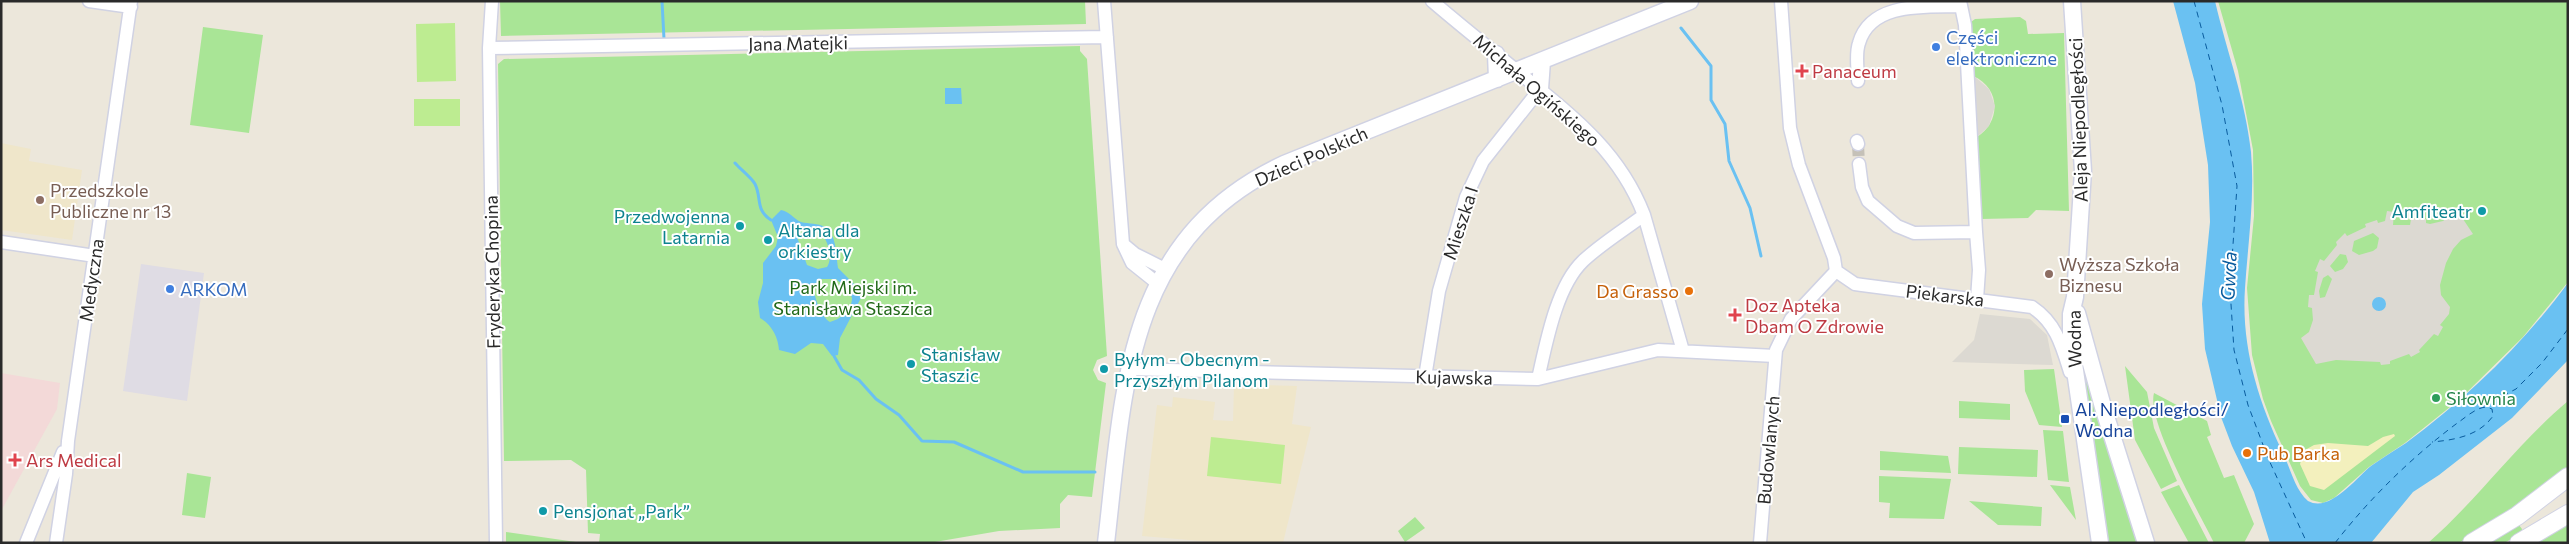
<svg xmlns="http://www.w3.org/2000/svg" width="2569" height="544" font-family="Commissioner,sans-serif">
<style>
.industrial{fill:#dfdce4}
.education{fill:#efe6ca}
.medical{fill:#f3d9d8}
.green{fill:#a9e596}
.sand{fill:#f3f0bd}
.pitch{fill:#bdec91}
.plaza{fill:#dcd9d2;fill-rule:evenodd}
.water{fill:#6ac1f2;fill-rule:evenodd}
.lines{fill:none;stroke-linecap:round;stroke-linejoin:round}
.stream{stroke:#6ac1f2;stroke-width:3}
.ferry{stroke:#095c9e;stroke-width:1;stroke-dasharray:6 5;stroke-linecap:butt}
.minor-tunnel{stroke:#c5c1b8;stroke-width:12;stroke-dasharray:12 6;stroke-linecap:butt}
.minor-casing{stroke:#d0d2e3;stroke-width:15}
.tertiary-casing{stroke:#d0d2e3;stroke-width:19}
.secondary-casing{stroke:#d0d2e3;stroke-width:20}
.minor{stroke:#fff;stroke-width:12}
.tertiary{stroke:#fff;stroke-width:16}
.secondary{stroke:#fff;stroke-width:18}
.shop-dot{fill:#3f7fe0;stroke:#fff;stroke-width:2}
.health-dot{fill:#e0444e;stroke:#fff;stroke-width:2}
.education-dot{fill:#8d6e63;stroke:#fff;stroke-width:2}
.culture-dot{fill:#0f9aa8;stroke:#fff;stroke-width:2}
.food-dot{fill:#e8710a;stroke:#fff;stroke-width:2}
.leisure-dot{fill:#2e9e5b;stroke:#fff;stroke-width:2}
.transit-dot{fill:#1a4fb4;stroke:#fff;stroke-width:2}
.labels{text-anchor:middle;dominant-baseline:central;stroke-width:4;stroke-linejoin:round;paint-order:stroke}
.shop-label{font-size:18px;fill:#366cbe;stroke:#fff;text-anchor:start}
.street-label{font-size:18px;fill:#2a2a2a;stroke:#fff}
.health-label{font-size:18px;fill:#be3a42;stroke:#fff;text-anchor:start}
.education-label{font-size:18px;fill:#785e54;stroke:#fff;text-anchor:start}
.culture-label{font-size:18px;fill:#0d838f;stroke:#fff;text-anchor:start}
.park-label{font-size:18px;fill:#216918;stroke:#fff}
.food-label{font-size:18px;fill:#c56008;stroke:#fff;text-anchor:end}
.leisure-label{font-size:18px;fill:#27864d;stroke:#fff;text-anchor:start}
.transit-label{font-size:18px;fill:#164399;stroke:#fff;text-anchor:start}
.water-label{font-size:19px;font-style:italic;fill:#095c9e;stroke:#fff}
</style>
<rect width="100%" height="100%" fill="#ece7db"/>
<path class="industrial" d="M141 264 204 273 187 401 123 391Z"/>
<path class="education" d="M1 143 31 149 29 161 82 170 72 240 1 230Z
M1234 384 1297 386 1292 424 1311 427 1283 543H1225L1142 536 1157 405 1172 407 1173 397 1215 402 1213 420 1233 421Z"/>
<path class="medical" d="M1 373 60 383 57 409 1 511Z"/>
<path class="green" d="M500 1H1085L1086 24 501 36Z
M2218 1H2568V282L2523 337 2460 399 2405 443 2369 467 2334 498 2323 503 2311 500 2300 486 2271 421 2263 399 2252 355 2247 288 2254 216 2253 150 2238 71Z
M2020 17 2026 21 2028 34 2064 33 2069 211 2036 210 2028 218 1981 219 1977 137C2001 122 2001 88 1973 76L1971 22 1975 19Z
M203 27 263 35 249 133 190 125Z
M1080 46V51L1087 59 1107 356 1097 360 1093 370 1098 380 1106 383 1092 497 1068 495 1060 504V528L999 531 929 543H599L600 534 588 533 586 470 571 460 504 461 498 64 504 59Z
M2082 356 2139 543H2107L2081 362Z
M2125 366 2147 392 2154 428 2177 481 2161 489 2135 440Z
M2054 369 2062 427 2039 425 2025 391 2024 370Z
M2154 393 2207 421 2211 435 2207 437 2224 478 2234 475 2254 524 2244 543H2214C2200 514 2146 421 2154 393Z
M1959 401 2010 404V420L1959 418Z
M2568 401V469L2479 533 2458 543H2428C2478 499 2517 444 2568 401Z
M2043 430 2063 431 2069 482 2048 480Z
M1959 447 2038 450 2037 477 1958 474Z
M1880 451 1948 456 1951 473 1880 470Z
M187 473 211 477 205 518 182 515Z
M1879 476 1951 479 1944 519 1889 518 1890 503 1879 502Z
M2050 485 2070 487 2076 520Z
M2179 485 2209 543H2189L2161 492Z
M1969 501 2042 507 2041 526 1998 525Z
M2568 514V543H2519Z
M1415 517 1425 528 1405 542 1398 531Z
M2519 525 2522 529 2521 534 2504 543H2485Z
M506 532 576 542 506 543Z"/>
<path class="sand" d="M2394 434 2395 436 2324 490 2310 486 2300 464 2302 458 2296 455 2314 445 2328 443 2368 446 2383 437Z"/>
<path class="pitch" d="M455 23 456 81 417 82 416 24Z
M414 99H460V126H414Z
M1211 437 1285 445 1281 484 1207 476Z"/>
<path class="plaza" d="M1974 76 1989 89 1995 106 1989 126 1977 137Z
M2457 210 2473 234 2461 240 2453 249 2446 263 2440 285 2441 295 2450 307 2449 314 2440 325 2443 327 2438 336 2434 334 2419 350 2420 352 2411 357 2409 354 2390 361V364L2381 365 2380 362 2336 360 2316 364 2301 338 2309 332 2313 320 2312 308 2308 307 2309 295H2314L2318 272 2315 271 2320 259 2324 261 2337 245 2336 242 2345 233 2347 236 2366 227 2365 224 2377 220 2378 223 2385 221 2387 211 2394 212 2393 225H2410L2411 219H2426V223L2430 224 2443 221ZM2373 233 2379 238 2377 248 2373 251 2359 255 2352 251 2354 241ZM2340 254 2346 255 2348 262 2343 269 2335 272 2330 266ZM2328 275 2332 279 2325 297 2320 298 2319 291 2323 278Z
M1980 314 2030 319 2047 335 2053 365 1952 362 1974 340Z"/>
<path class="water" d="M2173 1H2215C2227 53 2245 98 2251 152 2255 198 2248 242 2245 288 2241 346 2258 400 2282 451 2290 467 2295 490 2308 501 2330 513 2356 478 2371 466 2382 458 2394 451 2406 443 2467 398 2523 344 2568 283V360L2512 418 2439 475 2413 492 2371 543H2270L2254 492 2232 446 2221 417 2205 349 2202 304 2210 222 2208 165 2195 83Z
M945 88H961L962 104H945Z
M781 210C789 211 794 219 801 222 809 224 818 223 825 227 837 235 836 256 838 268L854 284 861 298 840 338 838 355 832 356 823 344 811 343 795 354 779 350C778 337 772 325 760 318L758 302 763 283V263L776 246 778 237 771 220ZM798 226C803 227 810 227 815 229 827 234 834 257 827 267L818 269 807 265 796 234ZM822 279H836L848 289 852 298C852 310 841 319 830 322 821 317 812 293 814 284Z
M2372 304a7 7 0 1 1 14 0a7 7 0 1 1-14 0Z"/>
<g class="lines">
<path class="stream" d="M662 1 664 39
M1681 28 1711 66V100L1725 124 1729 161 1750 208 1761 256
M735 163C741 170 751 177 755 184 762 198 755 210 771 220
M834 356 842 370 859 380 876 399 899 415 922 441 954 442 1023 472H1095"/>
<path class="ferry" d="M2194 1 2222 105 2237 186 2230 289 2234 350 2248 405 2268 458 2307 543
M2483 406 2516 389 2542 363 2568 329
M2335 543C2370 498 2411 458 2456 424 2465 418 2475 408 2486 407L2492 409 2493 416C2479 436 2454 440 2432 442"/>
<path class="minor-tunnel" d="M1858 144 1859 164"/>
<g class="minor-casing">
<path id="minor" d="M89 1 131 7
M492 1 489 48 496 543
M1104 1 1123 244 1132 263 1157 283
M1432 1C1460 25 1489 48 1517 71 1570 114 1619 150 1644 215L1683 351
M1781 1 1790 128 1799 165 1834 258 1836 271
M489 48 1107 37
M1858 81C1858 69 1855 54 1859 43 1871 1 1927 7 1961 6
M1857 141 1858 144
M1859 164 1862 187 1868 201 1897 226 1914 233 1976 232 1965 25 1960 1
M1976 232 1979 270 1977 299
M1 242 95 256
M1123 244 1135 254 1165 269
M1836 271 1855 284 1862 285 2032 307C2056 323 2062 346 2070 372
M1129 369 1538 379 1658 350 1775 356
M1425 377 1439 291 1466 197 1483 161 1540 89
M1538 379C1546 344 1556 287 1583 261 1601 244 1624 230 1644 215
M26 543 63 452
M56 543 66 474 68 441 131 1
M1760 543 1776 350 1791 319 1836 271"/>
</g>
<g class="tertiary-casing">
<path id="tertiary" d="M2072 1 2083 171 2075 297 2071 314V343L2100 543
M1496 54 1497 79
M1540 89 1542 61
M2077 313 2103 407 2146 543
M1106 543C1124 390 1124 239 1284 164L1690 1"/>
</g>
<g class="secondary-casing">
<path id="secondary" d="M2472 543 2517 516 2568 477
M2519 543 2568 514"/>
</g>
<use href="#minor" class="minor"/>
<use href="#tertiary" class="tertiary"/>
<use href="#secondary" class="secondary"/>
</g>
<g class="shop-dot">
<circle cx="1936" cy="47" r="5"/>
<circle cx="170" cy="289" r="5"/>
</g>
<g class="health-dot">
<path d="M1799.5 63.5h5v5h5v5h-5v5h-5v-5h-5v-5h5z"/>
<path d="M1732.5 307.5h5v5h5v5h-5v5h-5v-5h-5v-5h5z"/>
<path d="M12.5 452.5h5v5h5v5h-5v5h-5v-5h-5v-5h5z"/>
</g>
<g class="education-dot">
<circle cx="40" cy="200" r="5"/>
<circle cx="2049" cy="274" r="5"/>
</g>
<g class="culture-dot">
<circle cx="2482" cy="211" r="5"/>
<circle cx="740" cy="226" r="5"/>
<circle cx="768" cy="240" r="5"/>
<circle cx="911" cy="364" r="5"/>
<circle cx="1104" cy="369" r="5"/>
<circle cx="543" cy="511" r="5"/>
</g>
<g class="food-dot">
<circle cx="1689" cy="291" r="5"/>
<circle cx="2247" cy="453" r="5"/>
</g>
<circle class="leisure-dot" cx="2436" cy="398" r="5"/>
<rect class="transit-dot" x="2060" y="414" width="10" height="10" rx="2.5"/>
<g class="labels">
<g class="shop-label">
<text x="1946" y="37">Części<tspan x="1946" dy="21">elektroniczne</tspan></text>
<text x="180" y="289">ARKOM</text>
</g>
<g class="street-label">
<text transform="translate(798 43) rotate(-1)">Jana Matejki</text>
<text transform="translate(1537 90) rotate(41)">Michała Ogińskiego</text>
<text transform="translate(2078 120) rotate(-92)">Aleja Niepodległości</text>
<text transform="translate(1311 156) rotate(-24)">Dzieci Polskich</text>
<text transform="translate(1460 223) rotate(-72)">Mieszka I</text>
<text transform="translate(492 272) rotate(-91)">Fryderyka Chopina</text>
<text transform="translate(91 280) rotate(-82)">Medyczna</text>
<text transform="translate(1945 295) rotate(7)">Piekarska</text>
<text transform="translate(2074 339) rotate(-91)">Wodna</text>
<text transform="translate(1454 377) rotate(1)">Kujawska</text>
<text transform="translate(1768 450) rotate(-85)">Budowlanych</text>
</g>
<g class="health-label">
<text x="1812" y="71">Panaceum</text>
<text x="1745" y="305">Doz Apteka<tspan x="1745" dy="21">Dbam O Zdrowie</tspan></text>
<text x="26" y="460">Ars Medical</text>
</g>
<g class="education-label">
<text x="50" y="190">Przedszkole<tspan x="50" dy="21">Publiczne nr 13</tspan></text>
<text x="2059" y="264">Wyższa Szkoła<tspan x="2059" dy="21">Biznesu</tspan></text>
</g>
<g class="culture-label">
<text x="2472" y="211" text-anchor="end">Amfiteatr</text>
<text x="730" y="216" text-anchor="end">Przedwojenna<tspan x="730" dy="21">Latarnia</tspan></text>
<text x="778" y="230">Altana dla<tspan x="778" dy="21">orkiestry</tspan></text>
<text x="921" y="354">Stanisław<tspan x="921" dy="21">Staszic</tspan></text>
<text x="1114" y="359">Byłym - Obecnym -<tspan x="1114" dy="21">Przyszłym Pilanom</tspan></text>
<text x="553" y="511">Pensjonat „Park”</text>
</g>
<g class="park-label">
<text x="853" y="287">Park Miejski im.<tspan x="853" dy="21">Stanisława Staszica</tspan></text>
</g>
<g class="food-label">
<text x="1679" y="291">Da Grasso</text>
<text x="2257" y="453" text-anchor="start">Pub Barka</text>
</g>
<g class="leisure-label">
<text x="2446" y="398">Siłownia</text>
</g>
<g class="transit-label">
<text x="2075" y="409">Al. Niepodległości/<tspan x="2075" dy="21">Wodna</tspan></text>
</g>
<g class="water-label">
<text transform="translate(2228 276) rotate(-87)">Gwda</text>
</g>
</g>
<rect width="2569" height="544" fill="none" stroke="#2a2a2a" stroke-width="5"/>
</svg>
